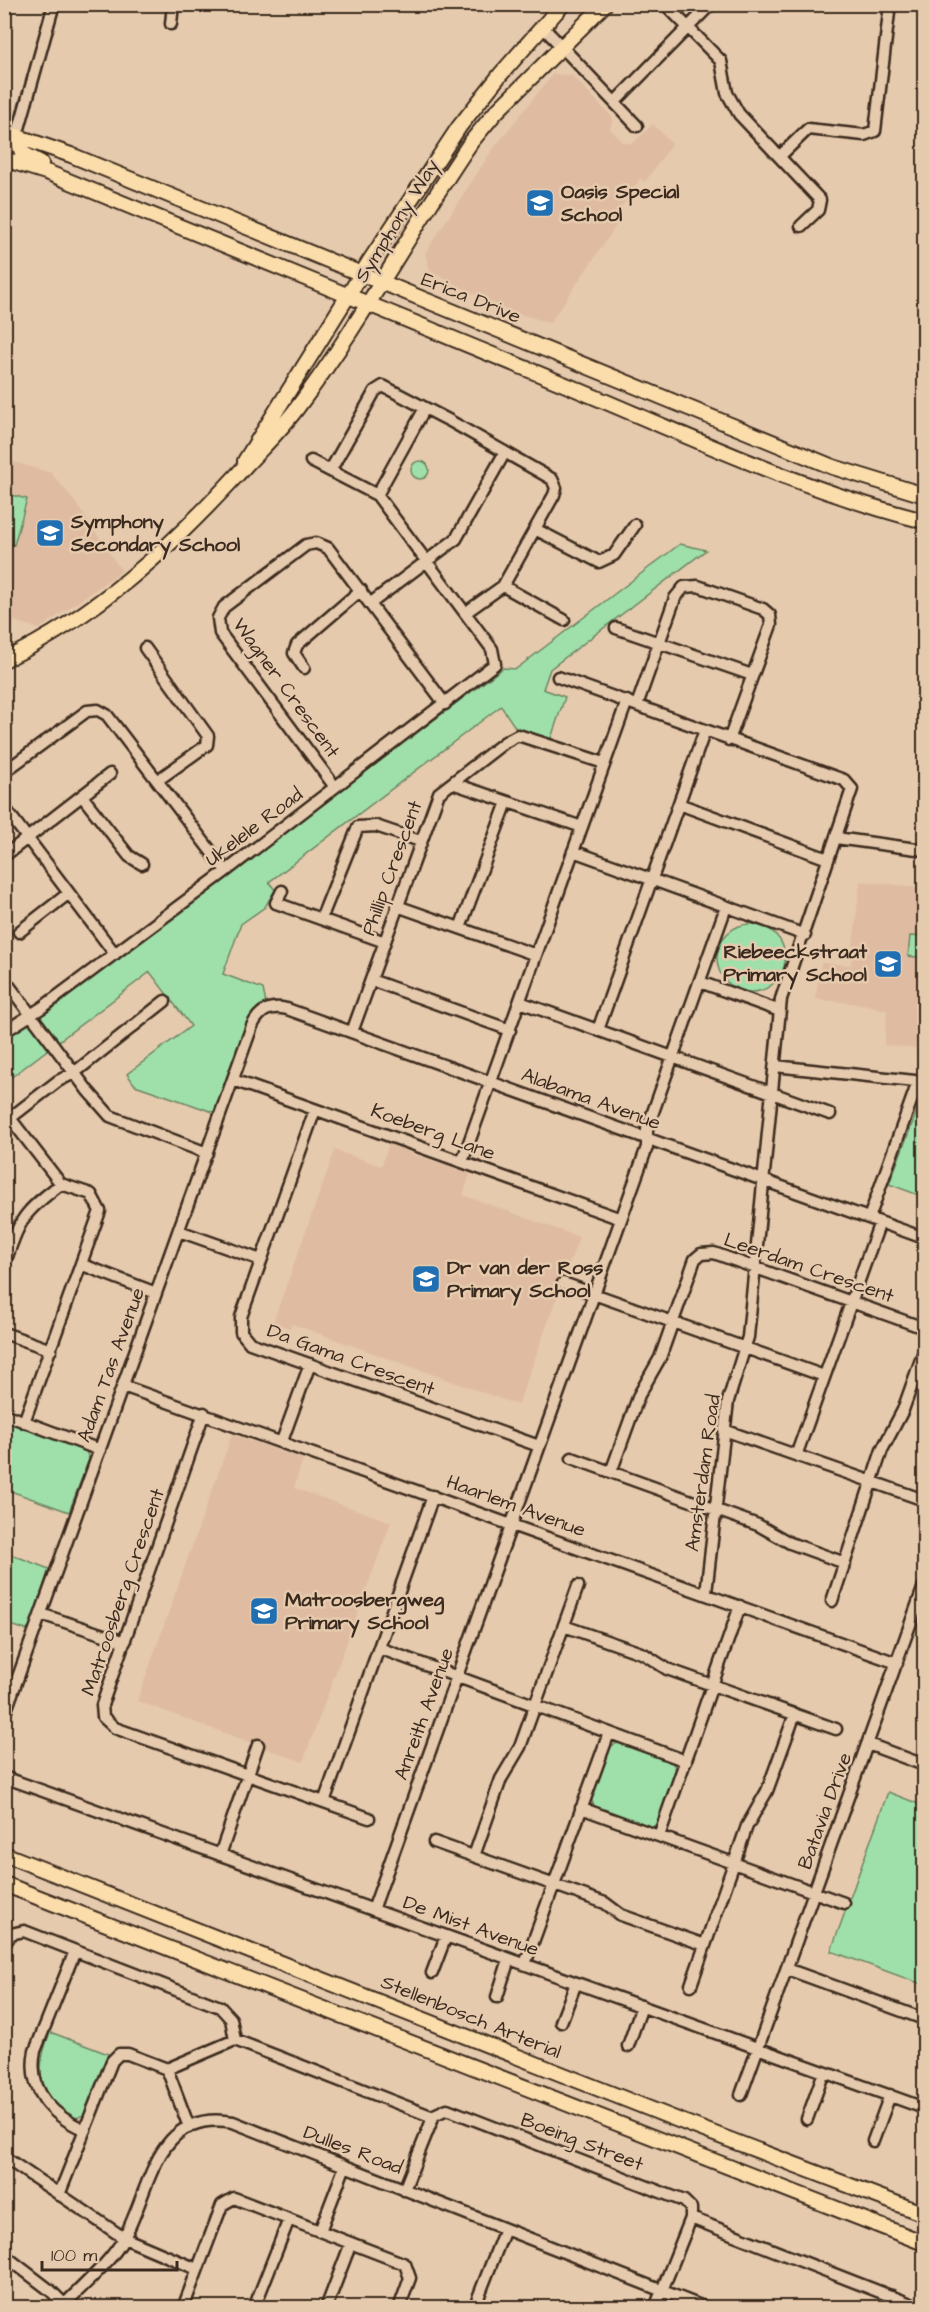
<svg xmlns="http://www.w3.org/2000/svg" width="929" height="2312" font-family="'Architects Daughter',sans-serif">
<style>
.built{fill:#dfbca1}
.green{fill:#9fe0aa;stroke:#6d8564;stroke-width:1.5}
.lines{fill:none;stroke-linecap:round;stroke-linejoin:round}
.minor-casing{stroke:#3b2a1e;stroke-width:15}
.major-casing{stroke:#3b2a1e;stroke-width:18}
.minor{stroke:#e6caad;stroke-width:10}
.major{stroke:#fbddab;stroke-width:14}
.labels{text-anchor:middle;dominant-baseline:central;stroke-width:5;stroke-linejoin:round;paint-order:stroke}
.poi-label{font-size:20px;font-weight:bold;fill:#3b2a1e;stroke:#e6caad;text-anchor:start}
.street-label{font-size:20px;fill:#3b2a1e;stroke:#e6caad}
</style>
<rect width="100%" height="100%" fill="#e6caad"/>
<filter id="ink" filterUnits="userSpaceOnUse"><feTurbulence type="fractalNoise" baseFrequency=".0167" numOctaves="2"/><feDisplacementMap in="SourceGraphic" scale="12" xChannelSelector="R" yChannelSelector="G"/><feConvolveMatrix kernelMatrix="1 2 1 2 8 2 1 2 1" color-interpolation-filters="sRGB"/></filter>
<g filter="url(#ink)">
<path class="built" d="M553 74 572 75 613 118 610 129 624 143H633L653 124 672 144 645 182 640 179 613 219 618 223 550 323 503 309 430 271 425 253 493 149Z
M4 459 51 473 70 495 122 571 39 629 5 618Z
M860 881 924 888V1049L884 1045 887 1011 868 1005 815 999 821 963 851 965Z
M389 1144 410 1151 411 1154 471 1172 463 1195 579 1237 518 1405 292 1324 290 1328 273 1322 335 1150 381 1166Z
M232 1434 303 1459 294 1488 391 1522 303 1762 137 1701Z"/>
<path class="green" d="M411 470a9 9 0 1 1 18 0a9 9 0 1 1-18 0Z
M4 493 27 499 14 545 5 543Z
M680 544 706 550 550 669 543 689 565 697 550 741 517 730 501 706 269 882 275 890 265 907 241 924 223 974 263 989 266 1004 249 1020 216 1113 135 1085 127 1074 191 1026 150 972 5 1082V1037L24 1023 44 1013 503 668 516 669Z
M717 958a34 34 0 1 1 68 0a34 34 0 1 1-68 0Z
M910 936 924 937V958L908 956Z
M924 1093V1197L889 1184Z
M5 1421 86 1451 89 1459 69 1512 5 1489Z
M5 1552 49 1569 29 1631 5 1623Z
M620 1742 671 1760 677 1771 658 1823 652 1827 596 1809 591 1799 611 1746Z
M888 1792 924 1806V1985L831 1951Z
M50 2032 108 2054 84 2115 76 2118C35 2097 35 2070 50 2032Z"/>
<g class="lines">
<g class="minor-casing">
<path id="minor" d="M665 4 721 61 727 93 739 114 820 200 818 210 801 226
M171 24 173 4
M542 26 637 126
M615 102 711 4
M17 136 54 4
M780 156 808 129 864 135 875 131 890 4
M330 471 375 391 383 386 450 421 552 479 556 488 554 495 503 586 465 613
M377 495 425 408
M535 529 599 562 614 555 635 525
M503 586 564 620
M371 603 456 539 505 452
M616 628 752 675
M145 648 208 736 207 745 158 780
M304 668 294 653 297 645 361 590
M558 677 844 780 852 789 781 999 748 1337 728 1401 706 1593
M637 705 675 598 684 587 698 586 763 609 770 615 771 625 729 740
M4 772 87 711 98 710 107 715 226 871
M452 783 582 827
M335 787 220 633 218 618 224 607 306 545 316 543 328 548 445 704
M82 796 129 856 142 864
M679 804 828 859
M4 807 115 954
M836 838 924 850
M573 851 805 935
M4 856 110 774
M282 891 276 903 385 942
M397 906 536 955
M321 919 358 827 376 826 420 841
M460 928 507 802
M19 932 69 893
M4 979 88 1091 110 1116 207 1153
M371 980 510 1030
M700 982 780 1011
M520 1002 830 1114
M598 1030 705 730
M4 1032 43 1007 226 871 495 664 492 649 377 495 311 461
M352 1032 439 793 505 742 518 735 604 763
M775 1066 924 1082
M233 1080 621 1219
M315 1110 241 1317V1332L250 1343 539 1446
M10 1118 61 1184 91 1194 100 1211 24 1422
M5 1122 58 1081 74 1073 165 1001
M462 1162 627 701
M869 1218 918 1082
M179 1231 261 1260
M4 1265C21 1218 21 1214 61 1184
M83 1265 156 1293
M563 1283 824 1376
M4 1333 51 1350
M123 1386 897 1663
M204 1413 102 1705 103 1717 115 1728 369 1818
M4 1414 100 1450
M724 1430 924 1500
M282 1441 310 1364
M797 1453 880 1222
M572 1458 758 1525 790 1543 845 1563
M611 1472 639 1395 660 1358 695 1259 701 1254 714 1253 924 1328
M832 1601 882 1450 903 1410 924 1351
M41 1614 125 1642
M564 1626 644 1654 667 1669 836 1729
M379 1648 686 1761
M4 1716 252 1026C260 1010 270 1005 287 1009L924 1238
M868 1744 924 1765
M4 1777 924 2108
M324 1802 433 1496
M581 1808 844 1903
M659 1836 740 1606
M434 1842 605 1903 621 1915 705 1945
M220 1855 258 1745
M474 1856 501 1779 520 1747 578 1586
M373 1910 647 1147V1129L726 907
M4 1945 11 1934 24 1931 220 2007 231 2019 235 2040
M75 1951 35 2051C27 2090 51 2115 85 2130
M525 1964 609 1733
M787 1969 924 2019
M432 1973 446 1936
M691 1985 747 1826 767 1791 795 1714
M497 1997 509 1959
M561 2022 576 1983
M628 2046 642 2006
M167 2069 235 2040 433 2117
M741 2095 924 1586
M807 2119 824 2072
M873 2141 890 2095
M4 2157 124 2238 197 2269
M404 2190 434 2115 447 2109 684 2201 691 2208V2218L655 2308
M59 2195 112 2061 119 2054H128L167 2069 189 2127
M691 2218 921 2308
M320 2231 345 2166
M4 2255 51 2291 68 2308
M65 2304C85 2283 110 2263 124 2238 151 2189 155 2108 233 2122L706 2308
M183 2308 222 2205 234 2198 405 2264 410 2278 399 2308
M254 2308 289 2219
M326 2308 351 2243
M474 2308 505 2229
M887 2308 892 2296"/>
</g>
<g class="major-casing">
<path id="major" d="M4 132 71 155 833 467 924 495
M17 136 22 153 41 163
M4 159 49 173C221 244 394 314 566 385 684 434 801 490 924 521
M245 461 369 262 459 127 500 75 563 4
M4 660C96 616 169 549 237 475 258 451 281 431 300 404 362 321 412 228 471 142L495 113 605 4
M4 1854 678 2120 924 2214
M4 1884 924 2243"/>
</g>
<use href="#minor" class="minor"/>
<use href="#major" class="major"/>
</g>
</g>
<defs>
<g id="school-square" transform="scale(1.5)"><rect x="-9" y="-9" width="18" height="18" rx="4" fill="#1f6fb2" stroke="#e6caad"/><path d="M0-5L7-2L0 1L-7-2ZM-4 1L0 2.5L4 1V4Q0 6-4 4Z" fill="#fff"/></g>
</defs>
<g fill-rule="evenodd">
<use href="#school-square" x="540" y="203"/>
<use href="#school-square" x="50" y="533"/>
<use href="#school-square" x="888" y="964"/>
<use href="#school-square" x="426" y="1279"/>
<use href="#school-square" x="264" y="1611"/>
</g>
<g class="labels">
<g class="poi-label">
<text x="561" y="192">Oasis Special<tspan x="561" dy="23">School</tspan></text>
<text x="71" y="522">Symphony<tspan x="71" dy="23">Secondary School</tspan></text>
<text x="867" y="952" text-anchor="end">Riebeeckstraat<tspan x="867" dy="23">Primary School</tspan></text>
<text x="447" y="1268">Dr van der Ross<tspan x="447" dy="23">Primary School</tspan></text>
<text x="285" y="1600">Matroosbergweg<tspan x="285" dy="23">Primary School</tspan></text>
</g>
<g class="street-label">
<text transform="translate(397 221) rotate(-58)">Symphony Way</text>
<text transform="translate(471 298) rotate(22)">Erica Drive</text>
<text transform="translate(286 688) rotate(54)">Wagner Crescent</text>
<text transform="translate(254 827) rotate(-37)">Ukelele Road</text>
<text transform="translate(392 868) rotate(-70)">Phillip Crescent</text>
<text transform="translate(591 1099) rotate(20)">Alabama Avenue</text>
<text transform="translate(433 1132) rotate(20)">Koeberg Lane</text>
<text transform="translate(809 1268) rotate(19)">Leerdam Crescent</text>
<text transform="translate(351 1360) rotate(20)">Da Gama Crescent</text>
<text transform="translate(111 1365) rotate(-70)">Adam Tas Avenue</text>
<text transform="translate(703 1473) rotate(-82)">Amsterdam Road</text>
<text transform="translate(516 1506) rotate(20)">Haarlem Avenue</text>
<text transform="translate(123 1592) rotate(-71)">Matroosberg Crescent</text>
<text transform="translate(424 1714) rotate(-70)">Anreith Avenue</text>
<text transform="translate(825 1811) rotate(-70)">Batavia Drive</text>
<text transform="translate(471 1926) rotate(20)">De Mist Avenue</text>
<text transform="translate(471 2017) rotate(22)">Stellenbosch Arterial</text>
<text transform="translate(582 2142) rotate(21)">Boeing Street</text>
<text transform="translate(353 2150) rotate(21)">Dulles Road</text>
</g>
</g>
<rect width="929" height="2312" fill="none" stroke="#e6caad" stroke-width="24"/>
<rect x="12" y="12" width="905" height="2288" fill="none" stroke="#3b2a1e" stroke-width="2" filter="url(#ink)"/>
<path d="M42 2261v9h135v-9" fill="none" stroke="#3b2a1e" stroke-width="3"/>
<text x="51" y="2261" font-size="18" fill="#3b2a1e" stroke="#e6caad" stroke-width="4.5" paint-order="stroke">100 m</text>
</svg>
